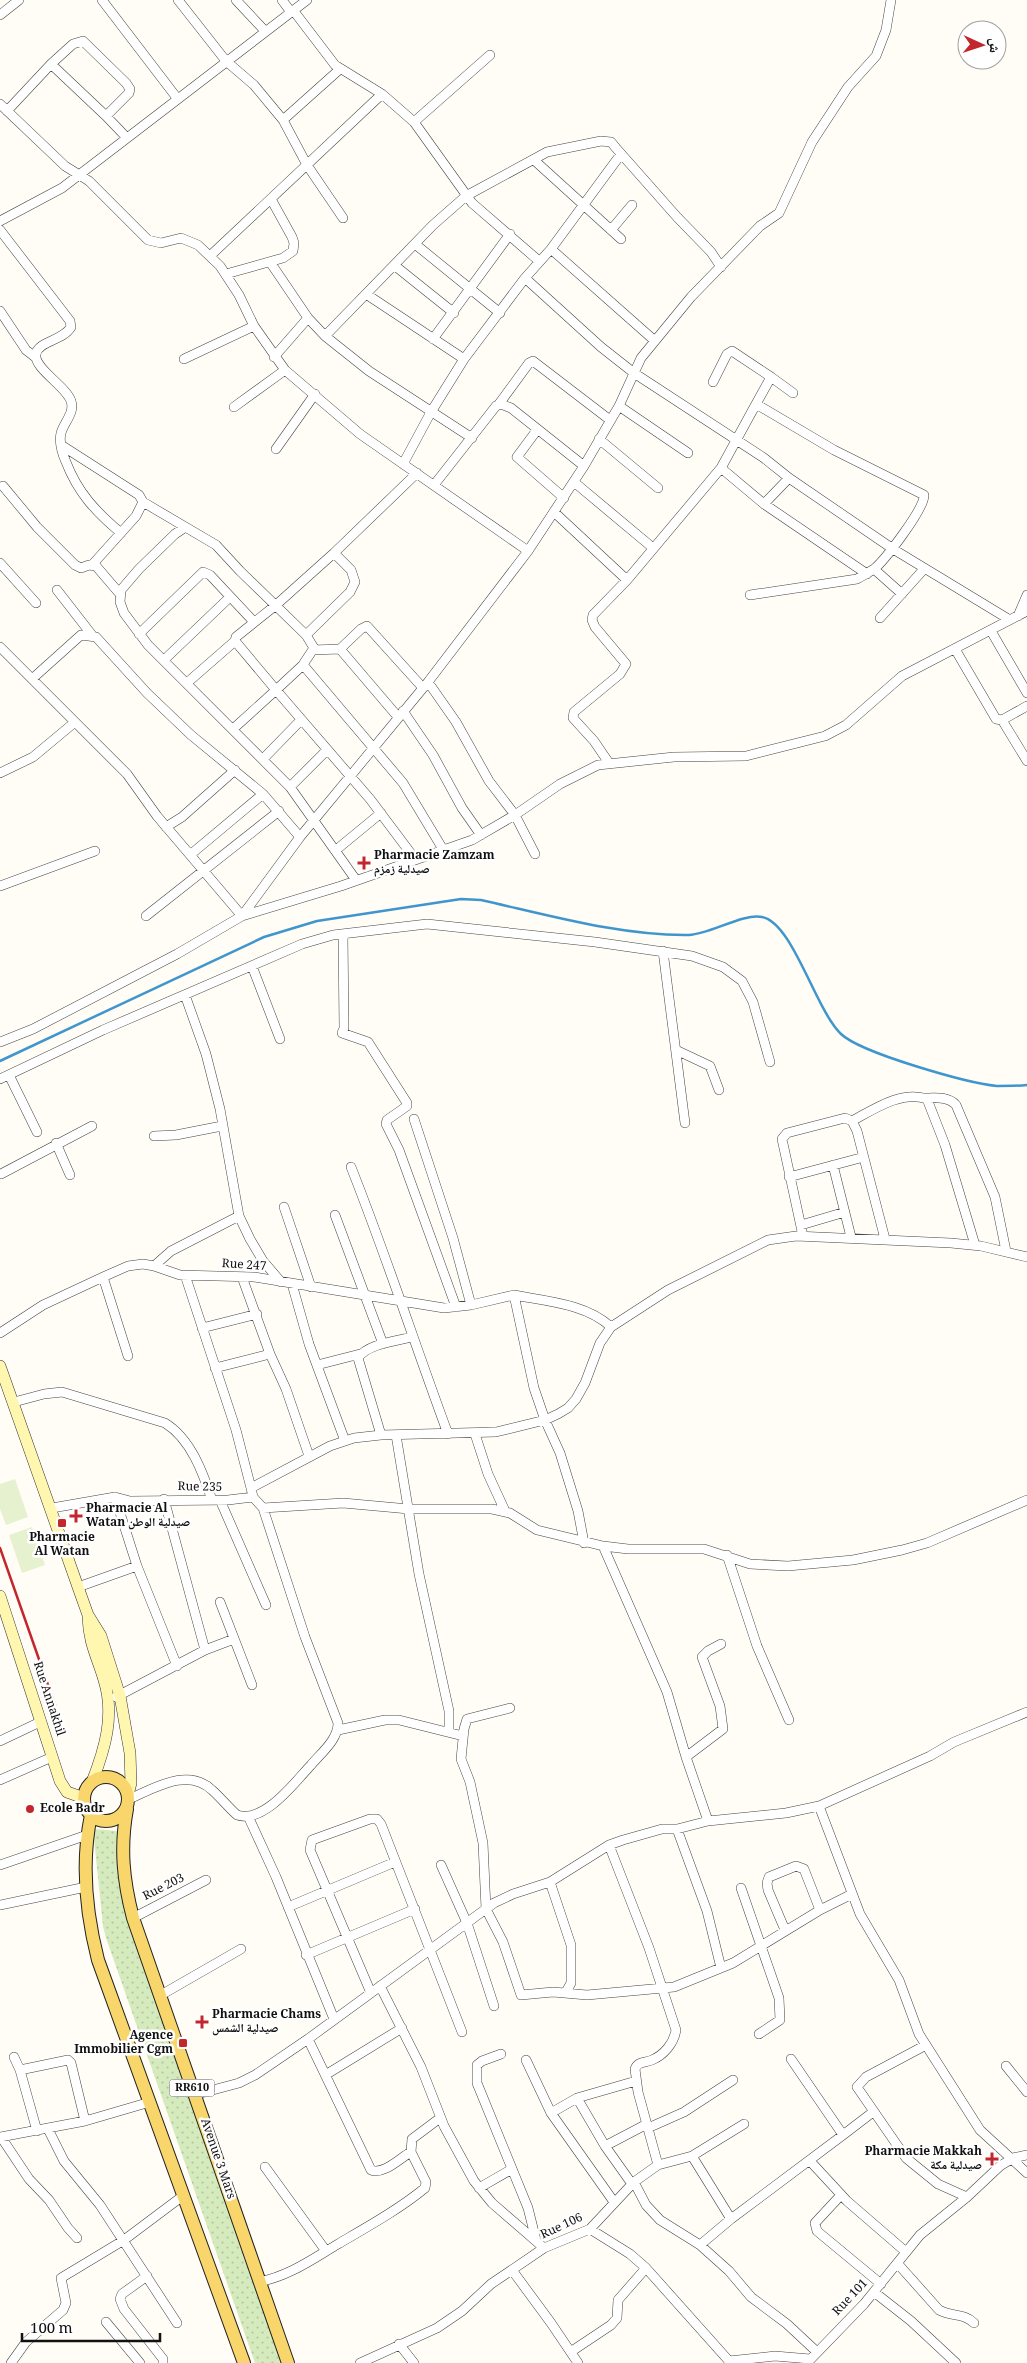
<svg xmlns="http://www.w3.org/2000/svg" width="1027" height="2363" font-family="Georgia,'Noto Naskh Arabic',serif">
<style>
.grass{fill:url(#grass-dots)}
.pitch{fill:#e6f2cf}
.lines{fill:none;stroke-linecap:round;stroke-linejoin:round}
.stream{stroke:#3f96cf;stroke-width:2.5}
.street-casing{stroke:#444;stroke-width:10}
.secondary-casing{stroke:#333;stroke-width:12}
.primary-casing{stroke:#222;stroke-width:14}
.street{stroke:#fff;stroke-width:9}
.secondary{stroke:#fff6b0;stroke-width:11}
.primary{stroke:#f9d66b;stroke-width:12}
.rail{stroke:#c4262e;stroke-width:2.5}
.poi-dot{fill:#c4262e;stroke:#fff;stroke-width:2}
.labels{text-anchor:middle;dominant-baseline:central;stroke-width:5;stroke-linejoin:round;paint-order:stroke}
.shield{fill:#fff;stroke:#585858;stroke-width:1}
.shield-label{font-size:11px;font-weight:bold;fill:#111}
.poi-label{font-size:12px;font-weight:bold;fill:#111;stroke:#fff;text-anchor:start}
.street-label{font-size:12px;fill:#111;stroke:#fff}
</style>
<defs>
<pattern id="grass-dots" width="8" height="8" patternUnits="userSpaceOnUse" patternTransform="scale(1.25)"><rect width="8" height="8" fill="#d5ebbd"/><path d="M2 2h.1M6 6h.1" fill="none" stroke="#b6c8a1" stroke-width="1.8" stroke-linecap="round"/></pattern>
</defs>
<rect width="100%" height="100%" fill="#fffdf5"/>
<path class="grass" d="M93 1829 118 1831V1867L284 2363H255L106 1938 103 1926Z"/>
<path class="pitch" d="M15 1479 28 1517 6 1525 0 1509V1484Z
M32 1527 45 1565 22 1573 9 1535Z"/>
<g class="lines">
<path class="stream" d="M0 1061 264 937 317 921 461 899 481 900C548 915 621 936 689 935 711 934 743 913 762 917 793 923 815 1009 841 1034 861 1053 967 1083 997 1086 1007 1086 1017 1086 1027 1085"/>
<g class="street-casing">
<path id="street" d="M102 0 177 98
M178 0 226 61 254 85 283 120 307 165 343 218
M236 0 265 31
M282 0 291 12
M293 10 335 65 382 94 414 122 472 203 539 261
M0 15 19 0
M51 64 73 44 83 41 126 83 130 89 129 93 106 116
M0 104 65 166 89 181 148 240 161 243 181 238 198 245 220 266 239 295 254 326 285 370 360 434 528 551
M7 111 51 64 106 116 127 138
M283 120 340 69
M414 122 490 55
M534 160 621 239
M0 221 62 188 307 0
M0 230 70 321 71 327C63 341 38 341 36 354 33 368 66 386 71 401 75 413 64 422 61 433 59 442 62 453 66 462 78 493 96 512 121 533
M611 230 632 205
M415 244 500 313
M551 249 655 341
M211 255 382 94
M270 262 308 318 325 336 369 371 472 438
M394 265 454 313
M226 274 283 258 293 251 294 243 292 237 271 199
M525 278 601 347 634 373 764 458 789 478 893 549 1010 620
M366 294 464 359
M0 311 26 350 35 357
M325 336 433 225 466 196 547 152 601 141 611 142 616 148 677 217 711 252 721 267
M433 339 510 234
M274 357 308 318
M184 359 254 326
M713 382 727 354 732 351 771 377
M499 404 529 363 533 361 610 420
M756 404 771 377 793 393
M619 406 688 453
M234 407 285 370
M537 430 517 457 564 498
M599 439 658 488
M61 445 139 495 143 502 136 516 92 565
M276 449 315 394
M403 464 431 412 464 359 525 278 551 249 621 154
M721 468 764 504 867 574
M574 482 653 548
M434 485 496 406 501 404 511 408 584 466
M3 486 37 527 75 565 81 568 89 565 96 566 120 594
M143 502 216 545 240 571 306 635 314 648 304 663V666L403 783 444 851
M764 504 789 478
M554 512 627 580
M184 528 175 534 139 569 121 590 120 602 124 613 148 645 290 787 356 880
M0 563 36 603
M874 569 902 594
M57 590 92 635
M1018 616 1027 595
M880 618 924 569
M991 631 1027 693
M139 634 203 572 210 575 254 622
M306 635 350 592 355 582 351 570 334 553 417 473
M0 647 127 774 157 816 242 916 341 886 472 840 515 815 560 784 598 765 674 757 746 756 825 736 846 725 902 676 1027 611
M340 649 398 717
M955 649 996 719 1002 720
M313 650 340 649 361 629 367 626 423 688
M164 660 230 597
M304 664 276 690 370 799 415 859
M32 679 81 635 96 637 147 693 191 735 263 794 300 837
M188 682 235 641 236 637 276 605 334 553
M428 682 456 722 489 781 515 815 535 854
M1027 706 1002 720 1027 761
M403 711 433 755 462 808 481 835
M233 729 276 690 235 641
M263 759 301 720
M609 763 594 741 573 718 574 712 620 674 626 664 595 627 592 620 593 615 627 580 721 468 756 404 834 450 924 495C925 508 885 560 874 569 868 573 862 576 857 579L750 595
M0 773 33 757 75 722
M290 787 327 750
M166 827 182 817 235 770
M336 850 381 813
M190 855 263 794
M0 886 95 851
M146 916 279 811
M343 934 344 1028 342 1033 368 1042 407 1103V1106L387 1120 386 1124 399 1150 456 1307
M663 951 685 1123
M252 966 280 1039
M185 995 206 1054 220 1109 239 1216 250 1239 263 1261 281 1282
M0 1042 33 1029 177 954 242 916 300 837 428 682 528 551 584 466 619 406 641 358 691 297 760 226 779 213 812 142 848 87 876 56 886 30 891 0
M676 1050 710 1066 719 1090
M9 1075 37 1132
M0 1079 103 1030 302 944 333 935 427 924 595 942 692 956 723 967 742 981 753 1002 770 1062
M924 1098C935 1098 948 1096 956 1105L995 1197 1006 1251
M414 1119 453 1238 471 1305
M852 1121C874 1109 902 1090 927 1099L945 1145 975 1245
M154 1136 176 1135 222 1126
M56 1143 70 1175
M833 1165 851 1237
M351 1167C386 1255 415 1345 448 1434
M1 1174 92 1126
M789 1177 864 1157
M284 1207 311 1287
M335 1215 383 1344
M801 1225 845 1212
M803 1236 782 1139 787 1133 845 1118 852 1121 857 1131 885 1239
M154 1266 171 1251 239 1216
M185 1275 236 1430 251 1488
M103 1277 128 1356
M292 1284 309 1344 345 1441
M514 1295C546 1301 587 1304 611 1327
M202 1328 257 1314
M0 1333 43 1305 103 1277 128 1266 143 1264 154 1266 180 1275 254 1277 444 1308 471 1305 514 1295 534 1388 545 1420 560 1453 578 1511 584 1543
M270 1354 286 1389 309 1456
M317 1365 360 1354
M215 1368 270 1354 242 1277
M14 1402 44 1394 62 1392 165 1423C191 1439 203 1473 212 1500
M475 1434 488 1474 505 1511
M381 1435 358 1358C367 1344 396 1341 412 1337
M396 1435 419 1574 449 1711V1732
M115 1497 137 1566 177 1666
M253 1497 251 1488 330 1446 354 1438 381 1435 496 1432 545 1420 558 1414 568 1408 576 1399 585 1383 600 1343 611 1327 668 1290 768 1240 796 1236 951 1243 981 1246 1027 1257
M164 1499 205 1650
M220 1500 266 1605
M52 1508 115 1497 130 1501 228 1500 253 1497 263 1508 343 1503 409 1509H492L510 1513 537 1530 603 1546 628 1549H704L750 1564 788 1566 853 1560 902 1550 927 1543 1027 1500
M603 1546 667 1692 686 1757 708 1821
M727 1555 757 1646 789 1720
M78 1587 137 1566
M220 1602 252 1685
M116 1697 205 1650 234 1639
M510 1708 467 1719 464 1729 461 1759 470 1782 483 1843 486 1909 503 1942 521 1995 553 1992 587 1995 674 1987 733 1963 820 1910 852 1894
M338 1730 385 1720H399L463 1736
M0 1741 40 1722
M686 1757 723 1729 720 1706 702 1657 708 1651 721 1644
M0 1780 52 1757
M129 1799C155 1788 188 1767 212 1790 221 1798 228 1807 237 1815 264 1824 295 1782 311 1765 321 1753 338 1740 338 1723L305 1637 263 1508
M819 1806 860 1914 899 1980 919 2034 980 2130 1027 2173
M248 1816 276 1877 334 2019
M677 1829 707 1911 721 1968
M609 1845 649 1948 676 2030C674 2043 664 2055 652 2060 645 2063 638 2061 635 2069L638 2092 658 2165
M0 1865 87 1835
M441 1865 467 1923 494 2006
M550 1882 571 1945V1983L566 1992
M741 1888 779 1998 780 2020 759 2034
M0 1905 86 1887
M288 1907 395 1862
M133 1918 206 1880
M785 1930 768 1890 767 1883 769 1877 796 1866 804 1869 820 1910
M306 1955 415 1909
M380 1986 421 2067 444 2126 474 2181 492 2203 544 2248
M371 1993 310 1850 312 1840 370 1819H377L381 1824 462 2032
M161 1995 241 1949
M308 2039 371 2170C384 2175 400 2158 411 2152L412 2139 440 2118
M926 2045 866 2077 857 2087 906 2158 938 2184 967 2197
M501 2054 482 2061 477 2065V2083L528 2208 536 2240
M14 2057 20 2070 37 2131
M791 2059 843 2135 873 2112
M526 2060 551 2113 614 2202
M1006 2066 1027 2092
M20 2070 68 2060 71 2063 85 2121
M327 2074 402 2028
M194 2095 239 2083 255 2075 308 2039 494 1903 513 1894 550 1882 609 1845 623 1840 662 1829H677L708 1821 786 1813 819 1806 930 1756 954 1742 1027 1712
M577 2098 605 2146 632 2184
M551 2113 577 2098 636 2081
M648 2128 684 2112 733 2080
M48 2129 64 2161 100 2205 177 2323
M0 2137 85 2121 150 2102
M1 2137 29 2179 49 2200 68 2228 77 2238
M605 2146 647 2124
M692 2156 731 2219
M810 2161 847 2201 906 2252
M265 2167 326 2251
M634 2182 646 2205 660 2220 700 2245 729 2271 751 2297 787 2324 817 2352
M479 2188 512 2169
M841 2195 815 2223 817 2231 881 2284
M590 2229 630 2254 646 2268 729 2361 775 2356 810 2359
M700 2245 731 2219 843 2135
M898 2264 939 2310C952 2317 964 2313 974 2323
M512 2270 551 2323 578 2363
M147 2276 122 2294 120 2299 124 2309 163 2359V2363
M259 2282C289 2276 311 2260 338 2244 367 2227 398 2210 425 2188L426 2182 411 2152
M874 2292 911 2321 956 2363
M106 2322 140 2363
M399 2344 414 2363
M572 2351 611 2325 617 2318 618 2300 646 2268
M11 2363 26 2342 63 2310 66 2303 61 2278 124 2240 184 2195
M360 2363 437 2328 462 2311 491 2284 544 2248 590 2229 634 2182 658 2165 692 2156 744 2124
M807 2363 864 2304 920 2235 967 2197 1000 2166 1013 2158 1027 2155"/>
</g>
<g class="secondary-casing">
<path id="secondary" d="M0 1366 78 1587 88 1615 101 1636 120 1696 130 1753 131 1783 128 1795
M0 1596 60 1781 67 1792 84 1798
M88 1617C89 1644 97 1656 104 1680 115 1715 105 1749 92 1782"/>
</g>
<g class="primary-casing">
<path id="primary" d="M84 1799a22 22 0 1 1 44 0a22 22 0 1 1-44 0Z
M127 1809C120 1847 123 1880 133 1918L288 2363
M91 1815C81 1863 86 1913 98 1960L244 2363"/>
</g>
<use href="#street" class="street"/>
<use href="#secondary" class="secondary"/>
<use href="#primary" class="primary"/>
<path class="rail" d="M0 1548 55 1705"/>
</g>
<g class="poi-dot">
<path d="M361.5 855.5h5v5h5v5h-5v5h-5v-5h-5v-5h5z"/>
<path d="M73.5 1508.5h5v5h5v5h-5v5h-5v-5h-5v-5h5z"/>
<rect x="57" y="1518" width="10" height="10" rx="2.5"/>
<circle cx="30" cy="1809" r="5"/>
<path d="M199.5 2014.5h5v5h5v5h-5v5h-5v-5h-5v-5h5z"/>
<rect x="178" y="2038" width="10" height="10" rx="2.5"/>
<path d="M989.5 2151.5h5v5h5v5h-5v5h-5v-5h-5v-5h5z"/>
</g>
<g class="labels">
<rect class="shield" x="169.5" y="2079.5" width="45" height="17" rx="4"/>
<g class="shield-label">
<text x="192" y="2088">RR610</text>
</g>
<g class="poi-label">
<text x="374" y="856">Pharmacie Zamzam<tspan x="374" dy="14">صيدلية زمزم</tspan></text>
<text x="86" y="1509">Pharmacie Al<tspan x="86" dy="14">Watan صيدلية الوطن</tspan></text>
<text x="62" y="1538" text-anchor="middle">Pharmacie<tspan x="62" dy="14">Al Watan</tspan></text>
<text x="40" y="1809">Ecole Badr</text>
<text x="212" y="2015">Pharmacie Chams<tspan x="212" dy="14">صيدلية الشمس</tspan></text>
<text x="173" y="2036" text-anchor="end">Agence<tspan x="173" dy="14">Immobilier Cgm</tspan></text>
<text x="982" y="2152" text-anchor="end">Pharmacie Makkah<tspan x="982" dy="14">صيدلية مكة</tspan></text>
</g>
<g class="street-label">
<text transform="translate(244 1266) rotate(4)">Rue 247</text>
<text transform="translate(200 1488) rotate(1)">Rue 235</text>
<text transform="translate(48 1699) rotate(72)">Rue Annakhil</text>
<text transform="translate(164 1888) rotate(-27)">Rue 203</text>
<text transform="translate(217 2159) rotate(71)">Avenue 3 Mars</text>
<text transform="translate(562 2227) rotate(-25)">Rue 106</text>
<text transform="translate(851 2298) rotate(-47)">Rue 101</text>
</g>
</g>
<g transform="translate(982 45) rotate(93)"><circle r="24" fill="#ffffff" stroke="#a0a0a0"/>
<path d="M0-4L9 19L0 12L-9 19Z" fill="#c4262e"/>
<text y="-8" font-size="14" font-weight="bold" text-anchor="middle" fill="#111111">ش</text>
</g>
<path d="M22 2333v8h138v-8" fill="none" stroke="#111111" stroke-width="2.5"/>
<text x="30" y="2333" font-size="15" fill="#111111" stroke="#ffffff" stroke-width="4" paint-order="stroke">100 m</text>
</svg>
